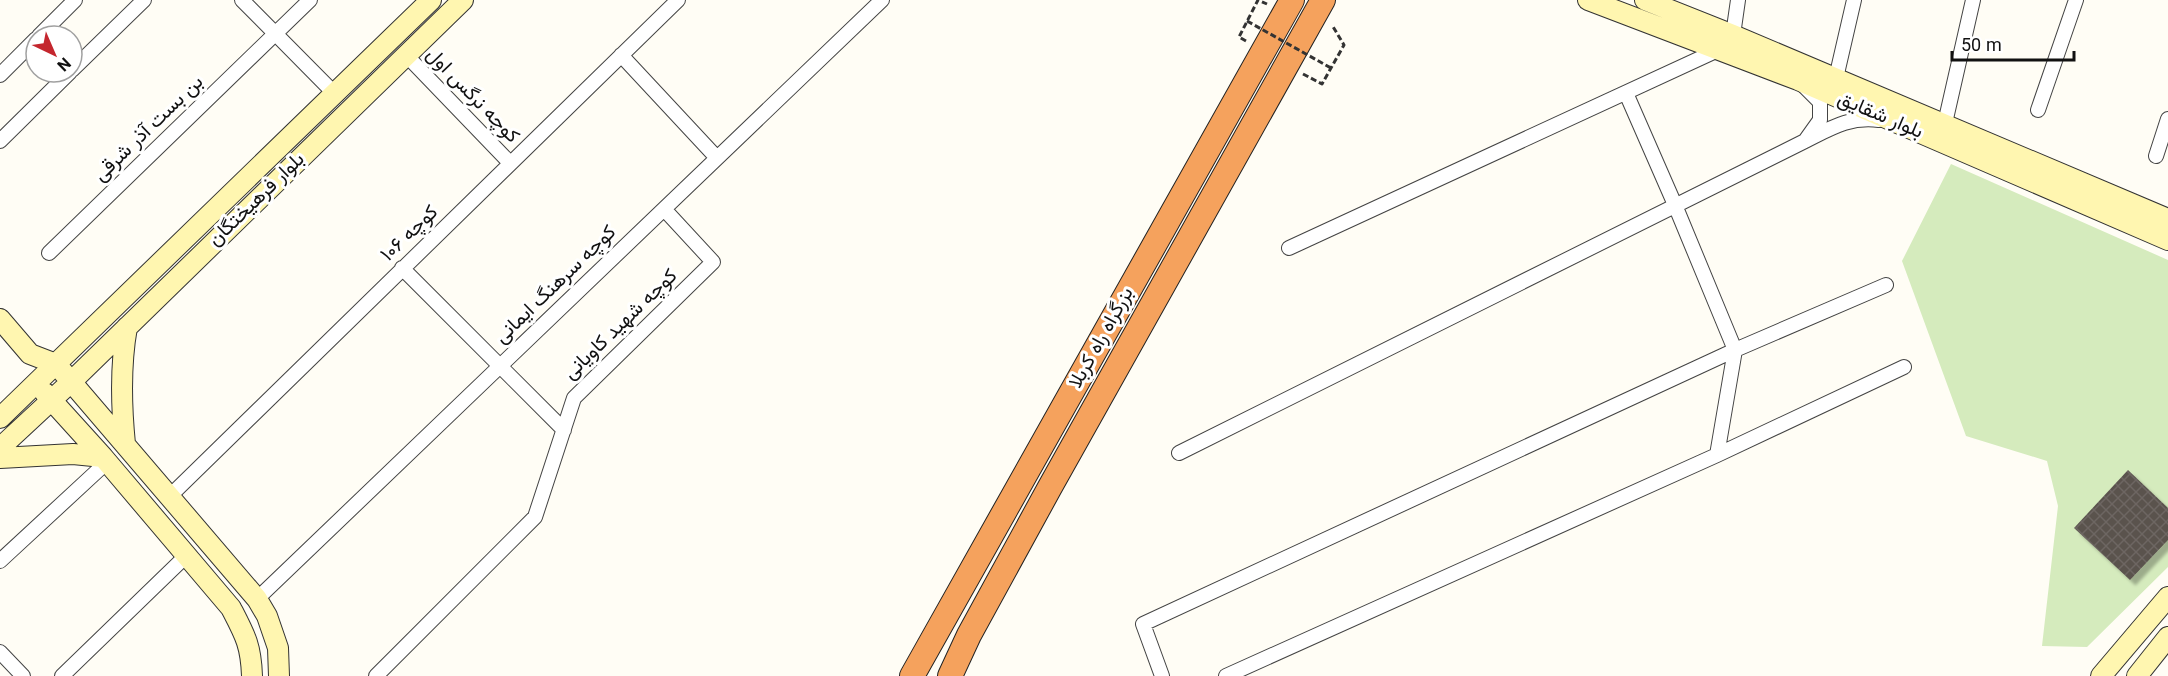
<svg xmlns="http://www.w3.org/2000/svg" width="2168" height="676" font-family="Georgia,Vazirmatn,serif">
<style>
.park{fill:#d5ebbd}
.building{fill:url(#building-cross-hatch);filter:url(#shadow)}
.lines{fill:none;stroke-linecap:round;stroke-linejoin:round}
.street-casing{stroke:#444;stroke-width:16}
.secondary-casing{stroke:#333;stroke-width:22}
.highway-casing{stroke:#222;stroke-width:26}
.path{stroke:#333;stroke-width:3;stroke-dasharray:6 3;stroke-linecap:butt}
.street{stroke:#fff;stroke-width:14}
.secondary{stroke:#fff6b0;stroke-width:20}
.highway{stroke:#f5a25d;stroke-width:24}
.path-bridge{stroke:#333;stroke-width:3;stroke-dasharray:6 3;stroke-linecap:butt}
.labels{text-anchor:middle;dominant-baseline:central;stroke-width:6;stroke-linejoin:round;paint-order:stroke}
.street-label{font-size:20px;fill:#111;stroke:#fff}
</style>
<defs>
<pattern id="building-cross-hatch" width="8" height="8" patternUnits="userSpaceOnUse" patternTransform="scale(1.5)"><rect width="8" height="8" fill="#5a524d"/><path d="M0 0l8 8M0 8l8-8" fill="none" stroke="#6d6662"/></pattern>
<filter id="shadow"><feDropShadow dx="5.5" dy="5.5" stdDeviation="1.5" flood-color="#0004"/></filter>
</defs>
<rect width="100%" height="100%" fill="#fffdf5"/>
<path class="park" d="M1951 164 2168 260V567L2087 647 2042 646 2058 506 2047 461 1966 436 1902 261Z"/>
<path class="building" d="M2128 470 2168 508V540L2130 580 2074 528Z"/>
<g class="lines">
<g class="street-casing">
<path id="street" d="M242 0 335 94
M1733 35 1738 0
M39 36 75 0
M406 55 510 163
M621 55 717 158
M72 70 144 0
M0 75 36 39
M1836 78 1854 0
M1804 86 1820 102V120L1805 141C1831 128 1850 116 1879 120
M1626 93 1675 205 1735 350 1717 455
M2038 110 2076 0
M1943 132 1973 0
M0 141 70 72
M2156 156 2168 119
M1289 248 1718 50
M49 253 310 0
M402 268 564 430
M1179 453 1805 141
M170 496 678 0
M0 561 107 462
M257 599 882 0
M0 652 23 676
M62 676 187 555
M376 676 535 517 574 398 713 262 664 209
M1162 676 1143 624 1735 350 1886 285
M1226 676 1717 455 1904 367"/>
</g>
<g class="secondary-casing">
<path id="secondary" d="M1588 0 1798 80 2168 240
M1645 0 1733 35 2168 219
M0 319 30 354 56 364 257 599 267 616 278 648 279 676
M45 393 103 457 231 608C245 635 251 645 252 676
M0 418 431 0
M125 444C121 404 120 366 127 327
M0 448 71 382 463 0
M0 458 73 454 103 457
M2101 676 2168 597
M2137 676 2168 637"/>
</g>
<g class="highway-casing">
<path id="highway" d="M912 676 1292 0
M950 676 969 635 1050 487 1323 0"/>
</g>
<path class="path" d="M1246 41 1239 37 1258 0 1267 4
M1303 74 1322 84 1344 45 1332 25"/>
<use href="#street" class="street"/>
<use href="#secondary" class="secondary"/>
<use href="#highway" class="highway"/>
<path class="path-bridge" d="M1247 21 1331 68"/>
</g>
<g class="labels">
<g class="street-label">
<text transform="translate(472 96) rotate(46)">کوچه نرگس اول</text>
<text transform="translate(1880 116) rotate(23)">بلوار شقایق</text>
<text transform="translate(149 129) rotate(-44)">بن بست آذر شرقی</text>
<text transform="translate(257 200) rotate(-44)">بلوار فرهیختگان</text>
<text transform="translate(410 234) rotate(-44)">کوچه ۱۰۶</text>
<text transform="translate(556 285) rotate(-44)">کوچه سرهنگ ایمانی</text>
<text transform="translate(621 325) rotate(-44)">کوچه شهید کاویانی</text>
<text transform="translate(1102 338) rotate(-61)">بزرگراه راه کربلا</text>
</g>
</g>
<g transform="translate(54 54) rotate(136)"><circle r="28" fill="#ffffff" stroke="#a0a0a0" stroke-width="1.5"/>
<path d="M0-4.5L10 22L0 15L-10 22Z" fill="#c4262e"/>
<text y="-9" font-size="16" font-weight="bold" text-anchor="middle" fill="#111111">N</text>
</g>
<path d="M1952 51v9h122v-9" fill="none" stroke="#111111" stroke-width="3"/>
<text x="1961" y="51" font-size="18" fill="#111111" stroke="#ffffff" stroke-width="4.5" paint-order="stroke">50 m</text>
</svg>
